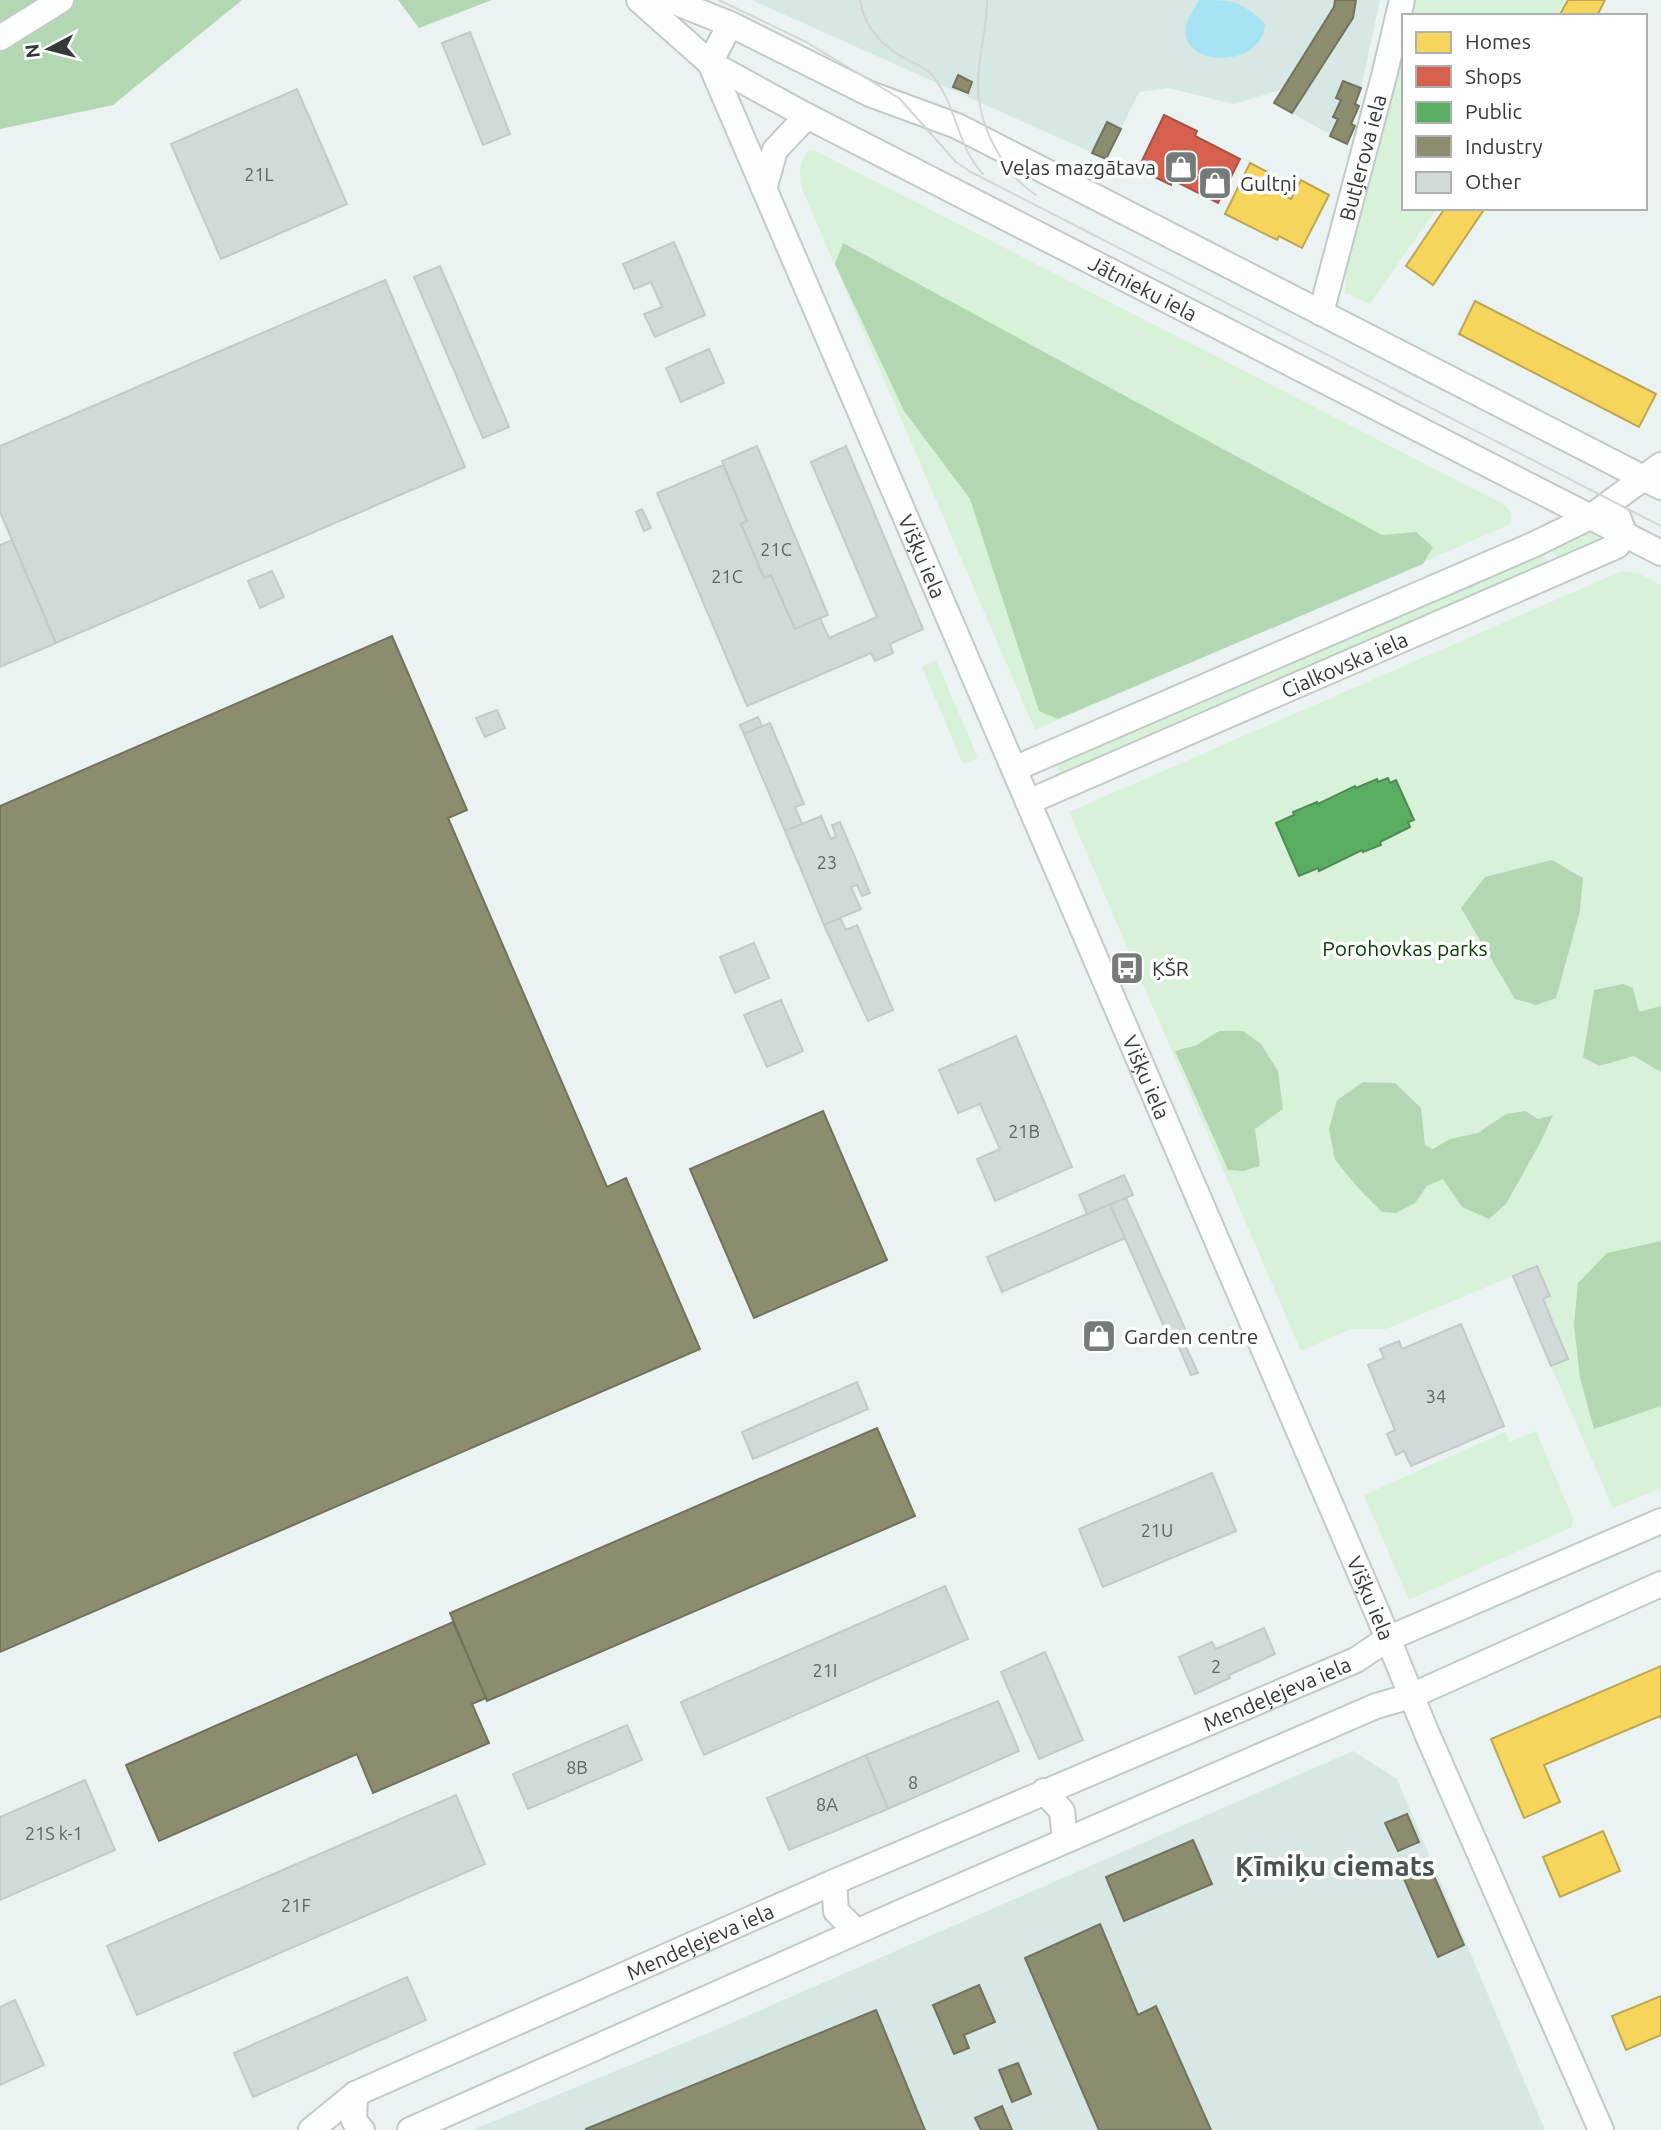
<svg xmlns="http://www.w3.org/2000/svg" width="1661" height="2130" font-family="Ubuntu,sans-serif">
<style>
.built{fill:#d6e7e4}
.green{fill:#d7f2d8}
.forest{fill:#b4d7b3}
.water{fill:#a8e3f4}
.homes{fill:#f6d55c;stroke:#bca652;stroke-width:2}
.shops{fill:#d6604d;stroke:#a55547;stroke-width:2}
.public{fill:#5aae61;stroke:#4f8b55;stroke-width:2}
.industry{fill:#8c8c6e;stroke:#72735e;stroke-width:2}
.building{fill:#d2d9d9;stroke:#c3cac9;stroke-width:2}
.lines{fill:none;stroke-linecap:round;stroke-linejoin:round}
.minor-casing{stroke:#c2cac8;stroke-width:28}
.minor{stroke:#fcfdfd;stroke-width:24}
.tram{stroke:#d4d6d6;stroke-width:2}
.labels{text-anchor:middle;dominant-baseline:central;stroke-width:7;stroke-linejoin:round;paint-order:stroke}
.number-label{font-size:18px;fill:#5d6463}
.street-label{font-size:21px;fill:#343a39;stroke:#fff}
.poi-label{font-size:21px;fill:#343a39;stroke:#fff;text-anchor:start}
.park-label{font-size:21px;fill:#044200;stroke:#fff}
.district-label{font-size:28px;font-weight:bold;fill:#475552;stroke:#fff}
</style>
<rect width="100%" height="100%" fill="#eaf3f1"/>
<path class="built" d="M752 0H1380L1361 88 1355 104 1359 106 1352 124 1355 126 1347 144 1274 103 1283 89 1234 104 1169 88 1139 92 1106 159Z
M1353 1751 1397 1779 1545 2130H472L713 2031Z"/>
<path class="green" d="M1414 0H1565L1557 16H1410Z
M1404 41V208H1437L1370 304 1345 293 1346 264Z
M814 150 1501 503C1510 509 1513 513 1511 524L1035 730 802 189C799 174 798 164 808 151Z
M1589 532 1598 536 1599 542 1562 562 1549 549Z
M1539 553 1553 565 1061 777 1055 762Z
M1622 571 1638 573 1661 585V1488L1613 1508 1551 1366 1568 1359 1543 1299 1550 1296 1537 1266 1386 1329H1350L1301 1351 1069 812Z
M936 660 978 758 963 764 922 667Z
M1536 1431 1573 1519 1572 1527 1409 1600 1364 1495 1505 1432 1510 1442Z"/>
<path class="forest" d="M0 0H242L113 105 0 129Z
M398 0H492L419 28Z
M843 243 1382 535 1416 532 1433 547 1423 564 1058 719 1039 711 970 499 904 411 835 264Z
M1552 860 1583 878 1580 911 1556 998 1536 1005 1515 999 1461 908 1485 877Z
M1623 984 1633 988 1639 1012 1661 1006V1072L1634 1056 1599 1066 1583 1057 1594 990Z
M1219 1031H1243L1261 1044 1278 1071 1283 1109 1255 1129 1260 1166 1243 1171 1228 1170 1175 1051 1197 1045Z
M1363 1082 1395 1083 1421 1108 1425 1145 1433 1149 1450 1139 1478 1133 1506 1114 1525 1111 1538 1119 1553 1115 1539 1145 1506 1204 1489 1219 1462 1207 1443 1179 1427 1186 1415 1203 1396 1213 1382 1212 1360 1190 1335 1160 1329 1129 1337 1100Z
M1661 1241V1406L1594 1429 1580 1378 1574 1325 1578 1283 1607 1253Z"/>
<path class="water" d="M1199 0C1233 0 1240 0 1265 24 1262 71 1177 67 1186 25 1188 17 1195 8 1199 0Z"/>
<path class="homes" d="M1568 0H1605L1597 16H1559Z
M1250 163 1285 181 1279 192 1291 199 1301 180 1329 195 1302 248 1279 236 1277 240 1225 214Z
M1445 208H1485L1433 285 1406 266Z
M1475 301 1656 394 1639 427 1459 334Z
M1661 1666V1719L1660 1716 1544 1765 1560 1802 1524 1818 1491 1739Z
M1603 1831 1620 1871 1560 1897 1543 1857Z
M1661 1996V2035L1626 2050 1612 2016Z"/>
<path class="shops" d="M1164 115 1197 131 1195 136 1240 159 1218 203 1173 180 1171 185 1138 169Z"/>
<path class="public" d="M1388 778 1390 783 1396 780 1414 820 1408 822 1410 827 1380 842 1381 845 1363 852 1362 850 1319 871 1318 868 1299 876 1276 823 1294 815 1293 812 1317 802 1318 804 1355 786 1356 788 1377 779 1378 782Z"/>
<path class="industry" d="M1335 0H1356L1353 18 1292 113 1274 103 1334 7Z
M958 75 972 82 968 93 953 87Z
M1343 81 1361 88 1355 104 1359 106 1351 124 1355 126 1347 144 1330 136 1338 119 1333 117 1341 100 1336 98Z
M1107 122 1121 129 1106 159 1092 153Z
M392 636 467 810 448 818 607 1187 626 1178 700 1349 0 1652V806Z
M823 1111 887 1260 754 1318 690 1169Z
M877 1428 915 1516 487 1701 450 1613Z
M453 1622 486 1698 472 1704 489 1743 373 1793 357 1754 159 1841 126 1765Z
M1407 1814 1419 1842 1398 1851 1385 1823Z
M1193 1840 1212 1884 1124 1921 1106 1877Z
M1427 1860 1464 1945 1438 1957 1401 1872Z
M1100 1924 1138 2015 1156 2006 1211 2130H1099L1025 1958Z
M979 1985 995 2022 964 2035 969 2048 954 2054 933 2005Z
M876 2010 925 2130H586V2129Z
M1018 2063 1031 2094 1012 2102 999 2070Z
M1002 2106 1012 2130H981L975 2118Z"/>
<path class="building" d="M470 32 510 134 483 145 442 43Z
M297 89 347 204 221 259 171 144Z
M674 242 705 315 655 337 644 314 662 307 651 282 634 289 623 264Z
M440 266 509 427 483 438 414 277Z
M385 280 465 467 56 643 0 512V446Z
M709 349 724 383 681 402 666 368Z
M757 446 828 615 795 629 771 575 764 578 741 524 747 521 722 461Z
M846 446 923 629 890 644 893 653 875 661 871 653 747 706 657 493 723 465 747 521 741 524 764 578 771 575 795 629 820 618 829 638 877 617 811 462Z
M642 509 651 528 644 531 636 512Z
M12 540 56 643 0 667V545Z
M272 571 284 597 260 608 248 581Z
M497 710 505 728 485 737 476 718Z
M758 717 762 726 744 734 740 725Z
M770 723 804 804 795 807 802 824 785 831 744 734Z
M821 816 831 839 836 836 832 825 840 822 870 893 862 896 857 885 851 887 861 909 824 925 785 831Z
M840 918 846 930 857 925 893 1010 868 1021 824 925Z
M754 943 769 978 735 993 720 957Z
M781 1000 803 1051 767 1067 744 1015Z
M1016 1036 1072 1167 995 1201 977 1159 1000 1149 980 1104 958 1113 939 1070Z
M1124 1175 1133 1195 1087 1214 1079 1195Z
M1126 1198 1186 1331 1169 1338 1110 1204Z
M1110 1204 1125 1238 1002 1292 987 1257Z
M1537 1266 1550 1296 1543 1299 1568 1359 1551 1366 1513 1276Z
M1461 1324 1504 1426 1411 1466 1404 1451 1396 1455 1387 1434 1395 1430 1368 1365 1384 1358 1380 1349 1399 1341 1402 1349Z
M1180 1334 1198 1373 1191 1375 1174 1336Z
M857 1382 868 1409 753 1459 742 1432Z
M1212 1473 1236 1531 1103 1587 1079 1529Z
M945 1586 968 1639 704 1755 681 1702Z
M1264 1628 1275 1654 1229 1675 1230 1678 1195 1694 1179 1657 1212 1642 1216 1649Z
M1045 1652 1083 1740 1039 1759 1001 1672Z
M998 1701 1019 1751 888 1809 866 1755Z
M627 1725 642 1760 528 1809 513 1774Z
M866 1755 888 1809 789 1850 767 1798Z
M85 1780 115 1850 0 1900V1817Z
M456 1795 485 1864 137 2015 107 1946Z
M407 1977 426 2020 253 2097 234 2053Z
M15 2000 44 2065 0 2085V2007Z"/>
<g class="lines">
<g class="minor-casing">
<g id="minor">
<path id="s1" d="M639 0 710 63 807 116 1661 553"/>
<path d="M670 0 730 24 870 94 957 126 1661 487"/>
<path id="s2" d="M730 24 710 63 1379 1617 1428 1736 1601 2130"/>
<path d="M0 38 61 0"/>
<path d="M764 189 775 150 807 116"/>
<path id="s3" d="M1321 313 1384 76 1402 0"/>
<path d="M1014 769 1535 544 1592 516 1661 465"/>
<path id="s4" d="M1028 802 1617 546 1624 534 1619 519"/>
<path d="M1044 1791 1062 1811 1065 1840"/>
<path d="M834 1882 836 1911 856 1931"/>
<path d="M355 2094 354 2121 362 2130"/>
<path id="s5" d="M311 2130 355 2094 834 1882 1356 1660 1387 1639 1661 1521"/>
<path d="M410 2130 899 1913 1376 1706 1411 1696 1661 1584"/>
</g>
</g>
<use href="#minor" class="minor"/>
<path class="tram" d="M719 0 806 42 899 98 956 162 971 172 1661 526
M860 0C864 28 884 48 908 60 916 64 926 68 931 74 957 103 956 146 983 174
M987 0C987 28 979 54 978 82 977 122 1002 173 1036 195"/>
</g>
<defs>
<g id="shop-square" transform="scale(1.75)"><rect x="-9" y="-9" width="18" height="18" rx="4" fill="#747b79" stroke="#fff"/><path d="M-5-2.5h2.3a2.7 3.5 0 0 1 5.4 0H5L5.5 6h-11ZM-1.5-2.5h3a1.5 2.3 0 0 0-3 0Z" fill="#fff"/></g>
<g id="bus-square" transform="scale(1.75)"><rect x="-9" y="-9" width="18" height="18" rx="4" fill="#747b79" stroke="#fff"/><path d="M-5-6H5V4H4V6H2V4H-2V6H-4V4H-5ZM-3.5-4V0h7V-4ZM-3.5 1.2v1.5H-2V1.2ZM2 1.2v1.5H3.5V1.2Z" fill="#fff"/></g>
</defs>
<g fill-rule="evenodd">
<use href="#shop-square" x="1181" y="167"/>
<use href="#shop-square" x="1215" y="183"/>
<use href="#bus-square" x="1127" y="968"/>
<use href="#shop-square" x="1099" y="1336"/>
</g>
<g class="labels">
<g class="number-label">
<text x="259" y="174">21L</text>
<text x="776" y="549">21C</text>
<text x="727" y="576">21C</text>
<text x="827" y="862">23</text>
<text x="1024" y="1131">21B</text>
<text x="1436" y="1396">34</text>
<text x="1157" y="1530">21U</text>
<text x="1216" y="1666">2</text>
<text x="825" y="1670">21I</text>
<text x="577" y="1767">8B</text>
<text x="913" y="1782">8</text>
<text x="827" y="1804">8A</text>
<text x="54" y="1833">21S k-1</text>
<text x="296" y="1905">21F</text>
</g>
<g class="street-label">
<text stroke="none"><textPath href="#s3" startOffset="161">Butļerova iela</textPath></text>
<text stroke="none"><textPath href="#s1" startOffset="583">Jātnieku iela</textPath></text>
<text stroke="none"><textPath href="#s2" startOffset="581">Višķu iela</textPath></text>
<text stroke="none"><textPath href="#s4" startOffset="345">Cialkovska iela</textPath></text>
<text stroke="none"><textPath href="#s2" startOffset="1148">Višķu iela</textPath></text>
<text stroke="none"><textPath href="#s2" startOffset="1715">Višķu iela</textPath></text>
<text stroke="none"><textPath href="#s5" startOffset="1062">Mendeļejeva iela</textPath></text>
<text stroke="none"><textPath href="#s5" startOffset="434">Mendeļejeva iela</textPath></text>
</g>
<g class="poi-label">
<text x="1156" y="167" text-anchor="end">Veļas mazgātava</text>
<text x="1240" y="183">Gultņi</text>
<text x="1152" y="968">ĶŠR</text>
<text x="1124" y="1336">Garden centre</text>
</g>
<g class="park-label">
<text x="1405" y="948">Porohovkas parks</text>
</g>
<g class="district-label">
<text x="1335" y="1865">Ķīmiķu ciemats</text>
</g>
</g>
<rect x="1402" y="14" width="245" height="196" fill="#ffffff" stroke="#aeb0b0" stroke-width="2"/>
<rect x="1416" y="32" width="35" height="21" fill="#f6d55c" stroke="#aeb0b0" stroke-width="2"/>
<text x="1465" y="49" font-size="21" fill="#343a39">Homes</text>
<rect x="1416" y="66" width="35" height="21" fill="#d6604d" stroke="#aeb0b0" stroke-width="2"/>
<text x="1465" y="84" font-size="21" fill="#343a39">Shops</text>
<rect x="1416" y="102" width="35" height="21" fill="#5aae61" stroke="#aeb0b0" stroke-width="2"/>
<text x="1465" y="119" font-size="21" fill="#343a39">Public</text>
<rect x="1416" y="136" width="35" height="21" fill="#8c8c6e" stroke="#aeb0b0" stroke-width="2"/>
<text x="1465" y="154" font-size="21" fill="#343a39">Industry</text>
<rect x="1416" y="172" width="35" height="21" fill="#d2d9d9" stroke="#aeb0b0" stroke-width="2"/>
<text x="1465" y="189" font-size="21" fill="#343a39">Other</text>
<g transform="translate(49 49) rotate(263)" stroke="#ffffff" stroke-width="5" paint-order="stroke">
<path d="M0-5L12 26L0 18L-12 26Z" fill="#343a39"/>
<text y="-10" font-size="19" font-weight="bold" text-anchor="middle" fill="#343a39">N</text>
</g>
</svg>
